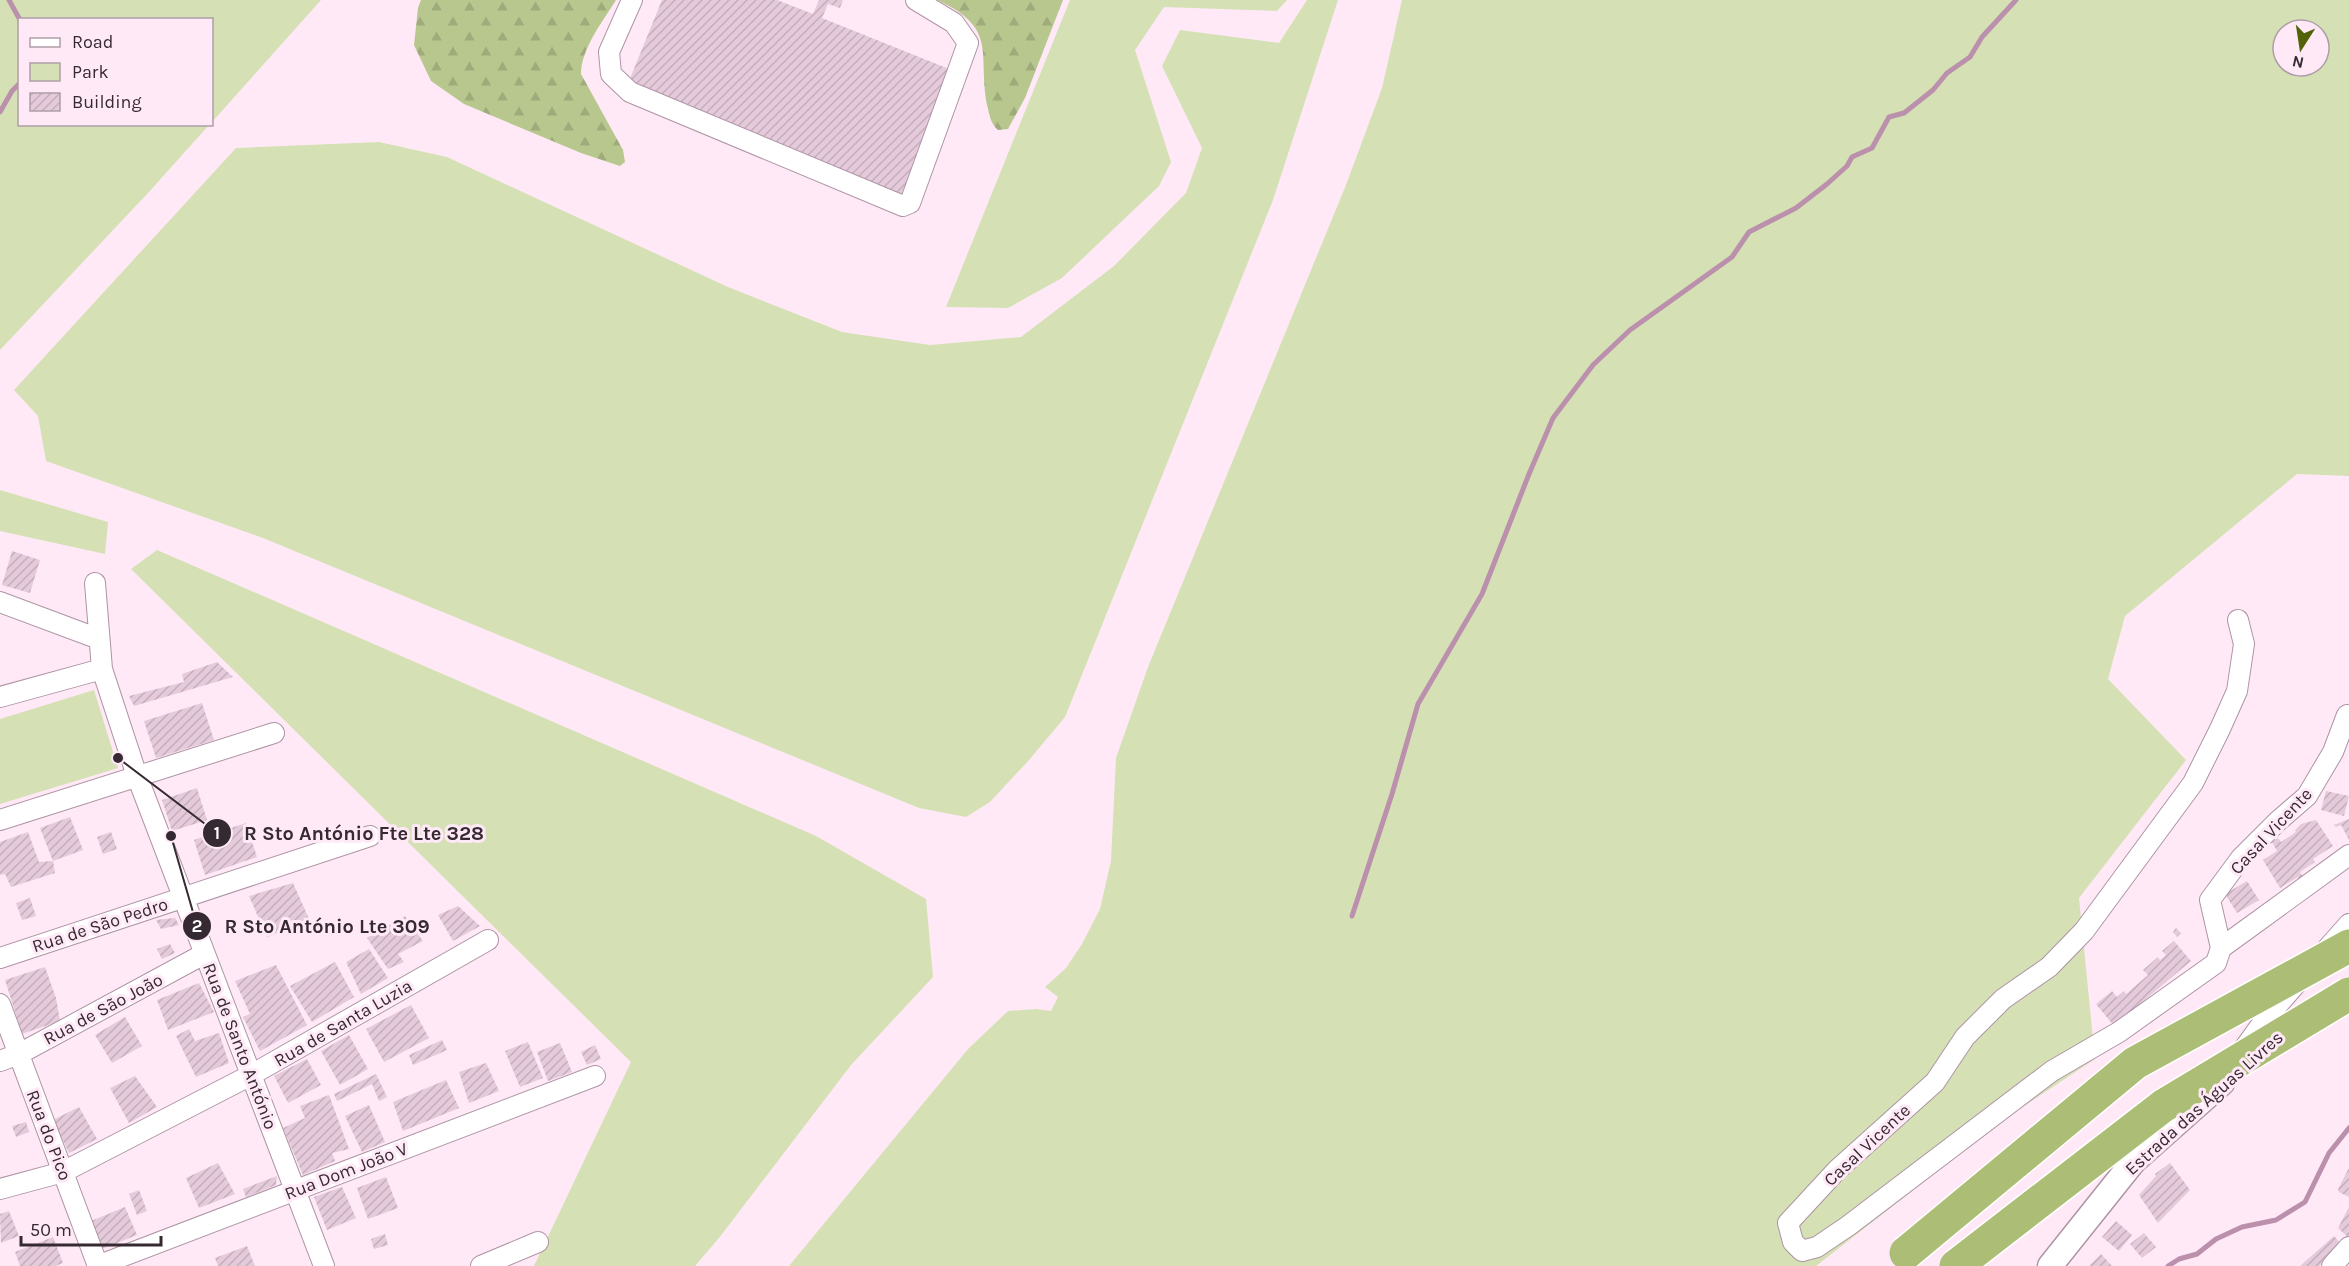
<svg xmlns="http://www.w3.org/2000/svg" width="2349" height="1266" font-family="Karla,sans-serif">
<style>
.green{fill:#d5e1b4;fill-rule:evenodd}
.forest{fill:url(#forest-firs)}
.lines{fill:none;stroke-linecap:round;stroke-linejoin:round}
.stream{stroke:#bb90ac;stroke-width:5}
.building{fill:url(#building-hatch)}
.minor-casing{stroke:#ae94a5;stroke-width:22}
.tertiary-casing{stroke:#ae94a5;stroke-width:27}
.minor{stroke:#fff;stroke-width:20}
.tertiary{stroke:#fff;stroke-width:24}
.motorway-bridge-casing{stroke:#fff;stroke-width:36;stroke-linecap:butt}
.motorway-bridge{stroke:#acbe75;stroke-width:33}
.labels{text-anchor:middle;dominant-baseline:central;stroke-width:6;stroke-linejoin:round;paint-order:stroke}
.street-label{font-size:18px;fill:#352a31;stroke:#ffe9f7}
.leader{fill:none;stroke:#352a31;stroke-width:2}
.callout-dot{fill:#352a31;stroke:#ffe9f7;stroke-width:2}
.mark-label{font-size:18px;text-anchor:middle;font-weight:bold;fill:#fff}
.callout-label{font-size:20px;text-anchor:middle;font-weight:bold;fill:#352a31;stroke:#ffe9f7;stroke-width:6;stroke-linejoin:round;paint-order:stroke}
</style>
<defs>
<pattern id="forest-firs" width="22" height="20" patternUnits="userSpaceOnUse" patternTransform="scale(1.5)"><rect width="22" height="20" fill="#b8c78e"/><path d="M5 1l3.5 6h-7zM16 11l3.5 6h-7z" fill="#9fab7b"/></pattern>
<pattern id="building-hatch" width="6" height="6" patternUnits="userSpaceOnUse" patternTransform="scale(1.5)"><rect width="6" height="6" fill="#e4cadb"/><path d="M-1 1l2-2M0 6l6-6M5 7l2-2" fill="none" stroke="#c4aebc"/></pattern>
</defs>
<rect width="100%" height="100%" fill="#ffe9f7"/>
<path class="green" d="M0 0H321L212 122V20H20V124L209 125 148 193 0 350Z
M1070 0H1287L1277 11 1164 7 1135 50 1171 162 1159 186 1062 278 1008 308 946 307Z
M1307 0H1338L1273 200 1065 717 1029 760 990 802 966 817 919 808 263 538 46 461 38 416 14 390 236 148 379 142 447 157 728 287 842 332 930 345 1021 337 1114 266 1186 193 1202 148 1162 66 1180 30 1279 43Z
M1402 0H2349V476L2297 474 2125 616 2108 679 2186 760 2079 898 2095 1059 2006 1118 1816 1266H789L968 1049 1008 1011 1036 1009 1051 1011 1058 997 1045 987 1066 968 1082 944 1100 909 1111 861 1116 758 1148 667 1346 185 1382 88ZM2283 30H2319V66H2283Z
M0 490 108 522 105 554 0 531Z
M157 550 816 836 926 899 933 977 851 1065 719 1238 695 1266H534L631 1062 131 569Z
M94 690 118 768 0 804V719Z"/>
<path class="forest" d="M421 0H616C603 21 581 49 581 74L623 150 625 162 620 166 581 153 464 104 431 81 414 45 418 8Z
M937 0H1063L1025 98 1008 129 998 130C991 124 990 117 988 109 976 55 1001 29 937 0Z"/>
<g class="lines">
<path class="stream" d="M9 0 20 20
M0 112 12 91 20 83
M1352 916 1392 794 1418 704 1482 594 1529 474 1553 418 1593 365 1630 330 1732 257 1749 232 1796 208 1827 184 1847 166 1852 157 1872 148 1889 117 1904 113 1933 90 1947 73 1970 57 1982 37 2016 0
M2168 1266 2179 1259 2197 1254 2216 1239 2242 1227 2276 1220 2305 1202 2329 1153 2349 1128"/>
</g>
<path class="building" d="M662 0H777L813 14 819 0H843L840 8 828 4 822 18 954 71 903 197 627 86Z
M12 551 40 560 30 593 2 585Z
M217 662 233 677 134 706 129 696 184 682 182 674Z
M202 703 214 740 156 758 144 721Z
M197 788 207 820 172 831 162 800Z
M2326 791 2349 796 2344 816 2321 810Z
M70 817 83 850 53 861 40 828Z
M2349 819V840L2341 825 2336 827 2334 825Z
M2316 820 2333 846 2313 859 2315 862 2300 872 2303 877 2299 880 2298 877 2280 888 2263 860 2277 851 2272 842 2278 838 2281 842 2296 832 2295 830 2301 824Z
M246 823 257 857 205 875 194 840Z
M28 832 39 862 53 861 55 873 11 887 5 874 0 875V842Z
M111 832 117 849 103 854 97 837Z
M2247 881 2259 900 2237 913 2225 894Z
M293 883 310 921 267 937 249 896Z
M30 898 36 916 22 920 16 903Z
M458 906 480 926 453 941 438 915Z
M405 916 423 941 398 954 404 962 388 969 367 938Z
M175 918 179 925 161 929 156 920Z
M2176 928 2181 933 2177 937 2173 932Z
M2174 941 2191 961 2114 1026 2096 1004 2112 991 2117 997 2124 991 2126 994 2148 975 2143 970 2158 957 2160 960 2166 955 2162 951Z
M170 944 175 953 162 959 157 949Z
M369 949 388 978 361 994 346 962Z
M335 962 354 997 312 1022 290 986Z
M276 965 307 1025 260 1051 243 1017 250 1014 235 981Z
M45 967 56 998 60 1021 22 1034 5 980Z
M199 983 214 1012 168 1030 157 1000Z
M411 1005 429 1038 384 1062 366 1029Z
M125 1017 142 1046 112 1063 95 1035Z
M189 1029 195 1041 219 1033 229 1063 196 1077 176 1036Z
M349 1035 368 1069 340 1085 321 1051Z
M442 1040 447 1050 413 1065 409 1055Z
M528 1042 543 1078 520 1087 505 1051Z
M560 1043 572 1072 548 1081 537 1052Z
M595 1045 601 1059 587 1065 581 1052Z
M307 1059 321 1085 288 1103 274 1076Z
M486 1063 499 1091 469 1103 459 1072Z
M376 1074 387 1097 379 1101 372 1084 337 1101 334 1094Z
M135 1076 157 1107 129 1123 110 1088Z
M446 1080 459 1108 403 1131 393 1102Z
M329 1095 349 1149 332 1153 335 1161 303 1175 283 1128 305 1118 300 1106Z
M369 1105 385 1142 362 1152 345 1116Z
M79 1107 97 1139 69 1153 53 1120Z
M26 1122 29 1132 16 1137 12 1126Z
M218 1163 235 1194 199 1208 186 1178Z
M2170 1163 2190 1190 2158 1223 2139 1195 2156 1176 2155 1174Z
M2349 1168V1197L2339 1192 2338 1189Z
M277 1176 276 1185 246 1197 243 1189Z
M386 1177 398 1208 368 1219 357 1188Z
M342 1187 356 1218 327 1230 314 1197Z
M139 1190 147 1211 137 1215 129 1194Z
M125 1207 137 1235 102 1249 91 1221Z
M2349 1207V1238L2338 1228Z
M9 1211 19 1236 1 1243 0 1214Z
M2116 1221 2132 1235 2119 1251 2102 1237Z
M2144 1233 2156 1247 2142 1258 2130 1244Z
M385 1234 388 1245 374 1249 371 1239Z
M2334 1236 2342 1245 2319 1266H2300Z
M53 1237 63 1263 55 1266H20L15 1252Z
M247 1246 255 1266H218L215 1258Z
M2101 1254 2112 1266H2089Z"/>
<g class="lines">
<g class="minor-casing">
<path id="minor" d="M632 0 609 52 611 74 630 92 903 206 910 203 968 43 954 23 916 0
M95 583 102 669 137 776 324 1266
M0 602 99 639
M2238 620 2244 644 2237 691 2220 729 2193 783 2084 931 2049 967 2003 999 1965 1037 1935 1082 1837 1170 1788 1223 1793 1242 1802 1251 1817 1247 1848 1226 2052 1071 2119 1032 2216 963 2221 948 2349 855
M0 697 102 669
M0 820 274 733
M2221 948 2210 900 2241 858 2278 821 2307 796 2333 752 2347 715
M2325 951 2349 924
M0 958 370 836
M0 1004 98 1266
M2243 1050 2266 1018 2296 984
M0 1061 19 1054 204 954
M0 1189 63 1172 251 1075 488 940
M97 1266 595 1076
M481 1266 538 1242
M2332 1266 2349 1247"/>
</g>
<g class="tertiary-casing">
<path id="tertiary" d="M2050 1266 2133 1162 2222 1083"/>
</g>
<use href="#minor" class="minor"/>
<use href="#tertiary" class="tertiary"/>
<g class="motorway-bridge-casing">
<path id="motorway-bridge" d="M1906 1253 2135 1063 2349 946
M1956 1266 2163 1106 2349 994"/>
</g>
<use href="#motorway-bridge" class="motorway-bridge"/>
</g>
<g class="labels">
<g class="street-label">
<text transform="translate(2271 831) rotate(-47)">Casal Vicente</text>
<text transform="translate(100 925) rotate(-18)">Rua de São Pedro</text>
<text transform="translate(103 1009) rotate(-28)">Rua de São João</text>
<text transform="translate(343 1023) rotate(-30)">Rua de Santa Luzia</text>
<text transform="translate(240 1046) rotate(69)">Rua de Santo António</text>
<text transform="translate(2204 1103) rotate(-42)">Estrada das Águas Livres</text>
<text transform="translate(49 1135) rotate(69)">Rua do Pico</text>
<text transform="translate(1867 1145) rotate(-43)">Casal Vicente</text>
<text transform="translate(346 1171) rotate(-21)">Rua Dom João V</text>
</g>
</g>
<path class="leader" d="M118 758L217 833M171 836L197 926"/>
<g class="callout-dot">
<circle cx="118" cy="758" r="6"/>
<circle cx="171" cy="836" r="6"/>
<circle cx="217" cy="833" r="15"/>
<circle cx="197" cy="926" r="15"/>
</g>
<g class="mark-label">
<text x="217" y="839">1</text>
<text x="197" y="932">2</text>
</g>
<g class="callout-label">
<text x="364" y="840">R Sto António Fte Lte 328</text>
<text x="327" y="933">R Sto António Lte 309</text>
</g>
<rect x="18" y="18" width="195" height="108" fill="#ffe9f7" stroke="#ae9da8" stroke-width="1.5"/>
<rect x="30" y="38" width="30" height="9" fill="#ffffff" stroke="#ae9da8" stroke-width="1.5"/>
<text x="72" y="48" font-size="18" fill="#352a31">Road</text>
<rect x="30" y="63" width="30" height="18" fill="#d5e1b4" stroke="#ae9da8" stroke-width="1.5"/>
<text x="72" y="78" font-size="18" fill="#352a31">Park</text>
<rect x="30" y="93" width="30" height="18" fill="url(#building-hatch)" stroke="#ae9da8" stroke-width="1.5"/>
<text x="72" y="108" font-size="18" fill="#352a31">Building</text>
<g transform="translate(2301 48) rotate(192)"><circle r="28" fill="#ffe9f7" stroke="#ae9da8" stroke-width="1.5"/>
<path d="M0-4.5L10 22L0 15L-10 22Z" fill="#536207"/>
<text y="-9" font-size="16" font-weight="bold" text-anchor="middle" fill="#352a31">N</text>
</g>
<path d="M21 1236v9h140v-9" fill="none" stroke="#352a31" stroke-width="3"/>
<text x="30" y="1236" font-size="18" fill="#352a31" stroke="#ffe9f7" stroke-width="4.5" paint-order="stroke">50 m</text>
</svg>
